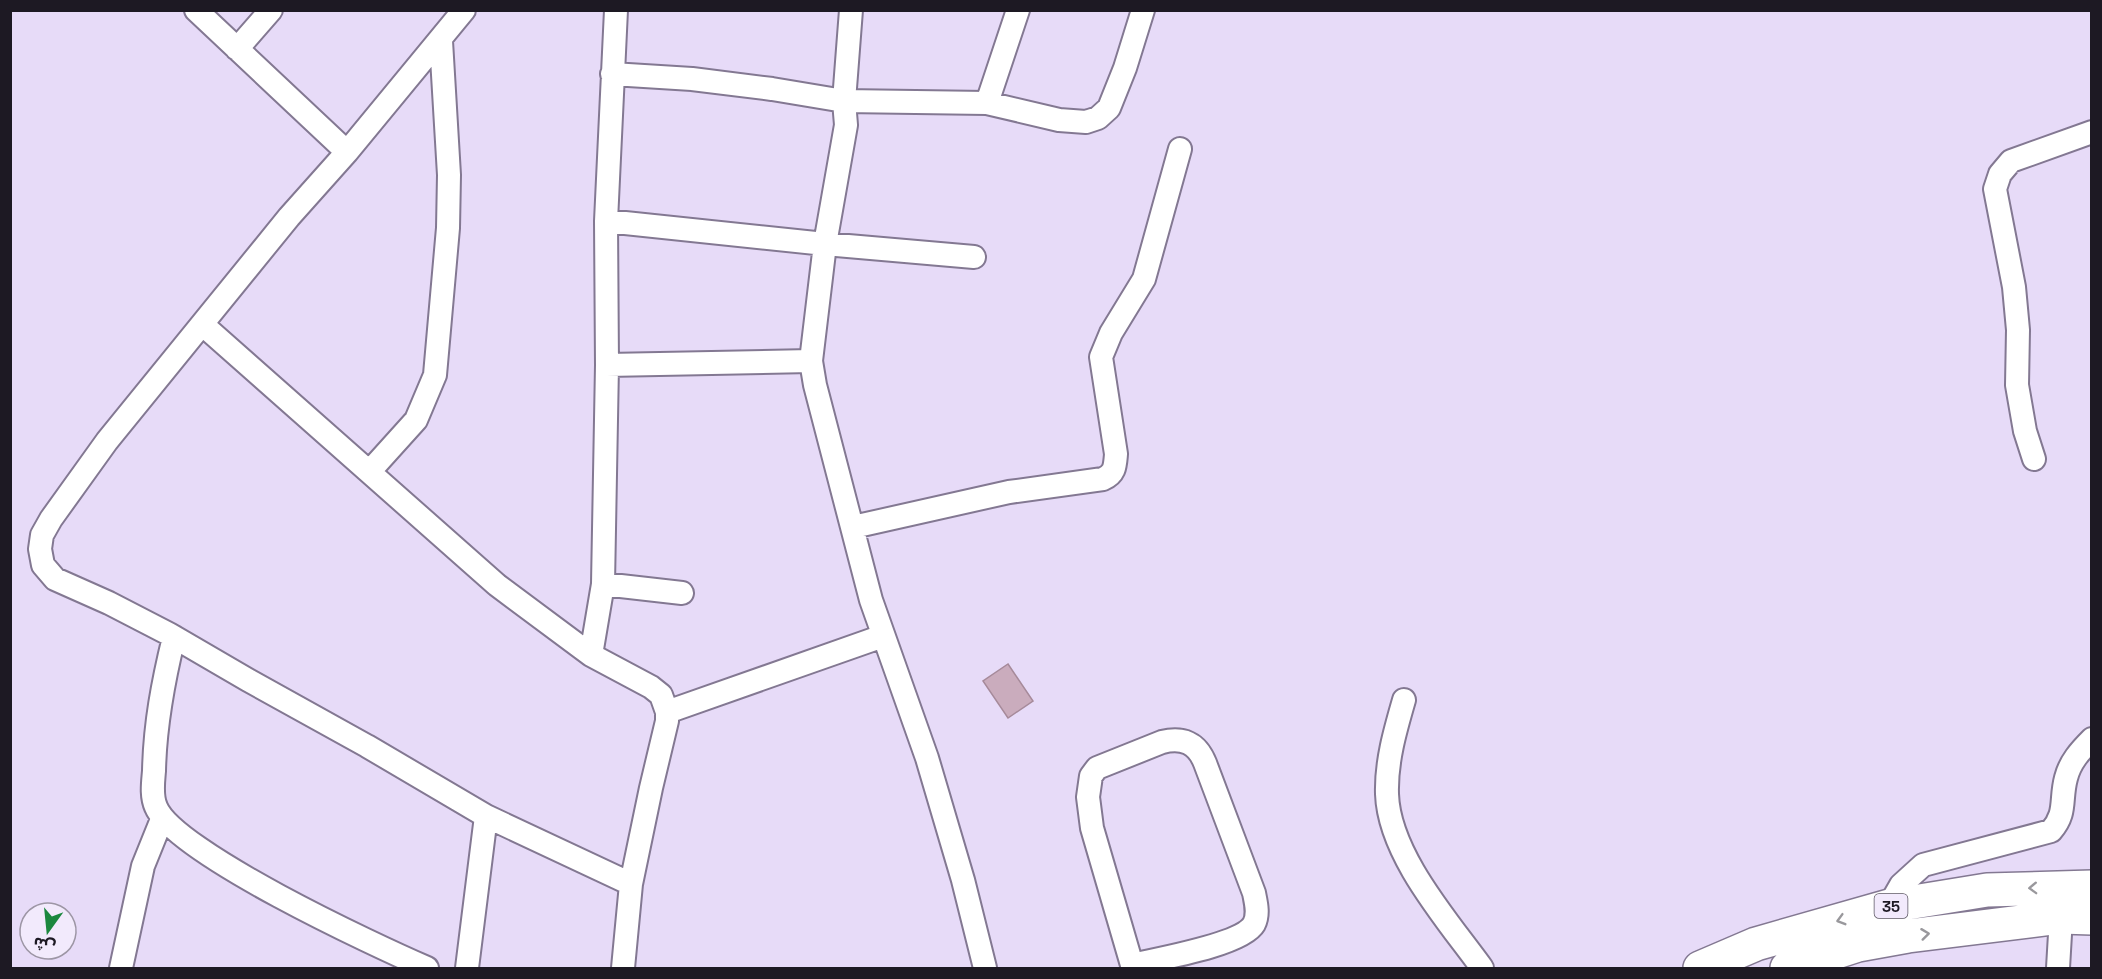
<svg xmlns="http://www.w3.org/2000/svg" width="2102" height="979" font-family="'Space Grotesk','Noto Sans Arabic',sans-serif">
<style>
.building{fill:#caacbd;stroke:#a68a9a;stroke-width:1.5}
.lines{fill:none;stroke-linecap:round;stroke-linejoin:round}
.minor-casing{stroke:#837892;stroke-width:26}
.highway-casing{stroke:#837892;stroke-width:36}
.minor{stroke:#fff;stroke-width:22}
.highway{stroke:#fff;stroke-width:33}
.oneway{stroke:#99989c}
.labels{text-anchor:middle;dominant-baseline:central;stroke-width:4.5;stroke-linejoin:round;paint-order:stroke}
.shield{fill:#f2eafc;stroke:#5d5864;stroke-width:1.5}
.shield-label{font-size:15px;font-weight:bold;fill:#1d1923}
</style>
<rect width="100%" height="100%" fill="#e7dbf8"/>
<path class="building" d="M1008 664 1033 701 1008 718 983 681Z"/>
<g class="lines">
<g class="minor-casing">
<path id="minor" d="M196 10 347 152
M464 10 347 152 289 217 107 441 51 519 42 535 40 549 43 565 55 579 109 603 169 634 248 680 367 746 486 816
M851 10 844 101 846 125 825 244 811 361 815 385 871 600 927 758 963 880 985 968
M237 49 271 10
M612 74 692 79 772 89 844 101 987 103 1059 120 1086 122 1098 118 1109 108 1125 68 1143 10
M987 103 1018 10
M606 221 825 244 974 257
M203 325 497 585 591 655 651 687 661 695 667 712V721L651 788 631 884 623 968
M607 365 811 361
M2034 459 2025 431 2017 385 2018 330 2014 287 1995 189 2000 174 2011 161 2092 132
M370 471 416 420 435 375 448 228 449 175 441 41
M853 527 1009 492 1103 479C1115 474 1115 466 1116 454L1101 357 1111 333 1144 279 1180 149
M603 584 682 593
M174 637C163 682 155 724 154 771 153 783 151 796 156 807 174 852 376 946 427 968
M591 655 603 584 607 365 606 221 616 10
M1404 700C1395 731 1386 762 1387 794 1389 855 1448 921 1482 968
M667 712 883 636
M1889 906 1901 885 1923 865 2051 831C2067 813 2060 800 2066 778 2070 762 2080 751 2092 739
M1132 965C1157 959 1242 945 1254 924 1259 914 1256 903 1254 893L1205 763C1197 743 1183 737 1162 742L1097 768 1091 776 1088 797 1092 828 1132 965 1134 968
M121 968 143 866 162 819
M467 968 486 816 631 884
M2058 968 2061 917"/>
</g>
<g class="highway-casing">
<path id="highway" d="M1700 968 1756 944 1889 906 1987 890 2092 887
M1787 968 1858 945 1908 936 2061 917 2092 918"/>
</g>
<use href="#minor" class="minor"/>
<use href="#highway" class="highway"/>
</g>
<defs><path id="oneway-chevron" d="M-2-3.5L2.5 0L-2 3.5" fill="none" stroke-width="1.6" stroke-linecap="round" stroke-linejoin="round" transform="scale(1.5)"/></defs>
<g class="oneway">
<use href="#oneway-chevron" transform="translate(2033 888) rotate(178)"/>
<use href="#oneway-chevron" transform="translate(1841 920) rotate(164)"/>
<use href="#oneway-chevron" transform="translate(1925 934) rotate(-7)"/>
</g>
<g class="labels">
<rect class="shield" x="1874.5" y="894" width="33" height="24" rx="4.5"/>
<g class="shield-label">
<text x="1891" y="906">35</text>
</g>
</g>
<rect width="2102" height="979" fill="none" stroke="#1d1923" stroke-width="24"/>
<g transform="translate(48 931) rotate(195)"><circle r="28" fill="#f2eafc" stroke="#9d96a5" stroke-width="1.5"/>
<path d="M0-4.5L10 22L0 15L-10 22Z" fill="#1b873e"/>
<text y="-9" font-size="16" font-weight="bold" text-anchor="middle" fill="#1d1923">ش</text>
</g>
</svg>
